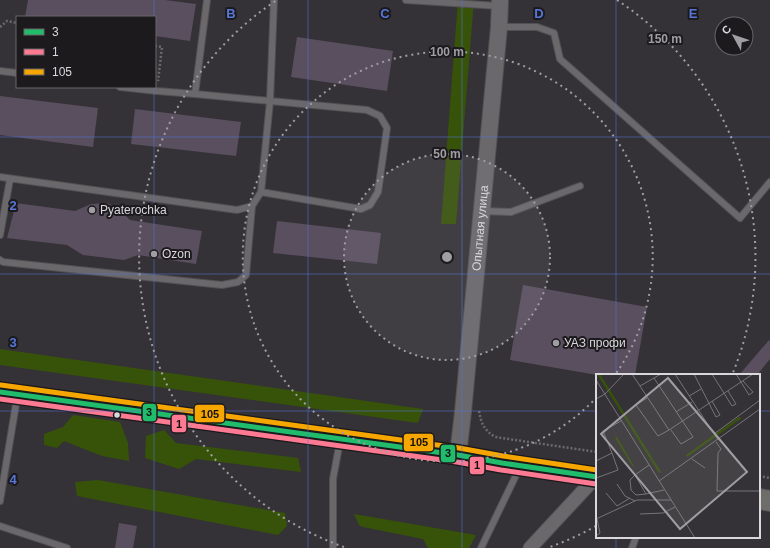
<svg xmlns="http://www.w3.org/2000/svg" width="770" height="548" font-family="Arial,sans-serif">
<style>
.green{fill:#375309}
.building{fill:#5a4f5f}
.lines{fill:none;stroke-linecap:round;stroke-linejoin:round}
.service-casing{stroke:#525053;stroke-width:8}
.minor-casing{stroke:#525053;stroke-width:15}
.tertiary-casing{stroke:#525053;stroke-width:18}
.primary-casing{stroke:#525053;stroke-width:22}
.path{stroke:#6b696c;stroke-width:2.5;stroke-dasharray:2 2;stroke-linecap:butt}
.service{stroke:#6a686b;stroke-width:6}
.minor{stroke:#6a686b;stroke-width:13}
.tertiary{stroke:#6a686b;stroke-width:16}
.primary{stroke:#6d6e6a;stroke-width:20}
.bus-1-casing{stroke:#1c1a1d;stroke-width:8}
.bus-2-casing{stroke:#1c1a1d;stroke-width:8}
.bus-3-casing{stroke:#1c1a1d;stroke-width:8}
.bus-1{stroke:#20bc6c;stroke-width:5}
.bus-2{stroke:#fe7a93;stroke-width:5}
.bus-3{stroke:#f7a600;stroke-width:5}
.grid{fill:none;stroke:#5677d9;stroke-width:1;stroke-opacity:0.55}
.ring{fill:none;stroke:#a09ea2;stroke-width:2;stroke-dasharray:2 4}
.poi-dot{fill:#a09ea2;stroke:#1c1a1d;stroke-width:1.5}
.bus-dot{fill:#dad8dc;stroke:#1c1a1d;stroke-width:1.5}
.labels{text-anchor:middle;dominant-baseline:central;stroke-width:4;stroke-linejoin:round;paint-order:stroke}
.poi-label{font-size:12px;fill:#dad8dc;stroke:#1c1a1d;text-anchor:start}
.street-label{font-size:12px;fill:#dad8dc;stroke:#1c1a1d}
.inset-road{fill:none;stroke:#767478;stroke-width:1}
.view{fill:#a09ea2;fill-opacity:0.15;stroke:#a09ea2;stroke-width:2}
.inset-edge{fill:none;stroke:#dad8dc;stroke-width:2}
.grid-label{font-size:13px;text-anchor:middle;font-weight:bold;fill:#5677d9;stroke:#1c1a1d;stroke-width:4;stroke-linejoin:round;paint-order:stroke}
.centre{fill:#a09ea2;stroke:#1c1a1d;stroke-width:2}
.ring-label{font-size:12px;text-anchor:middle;font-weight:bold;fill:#a09ea2;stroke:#1c1a1d;stroke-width:4;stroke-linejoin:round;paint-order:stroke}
.line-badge{stroke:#1c1a1d;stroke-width:1.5}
.pale-badge-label{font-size:11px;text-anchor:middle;font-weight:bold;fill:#111}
</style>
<rect width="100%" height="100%" fill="#343236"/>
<path class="green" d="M458 0H474L456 224H441Z
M0 349 423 409 418 423 0 365Z
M73 415 120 422 128 443 129 461 102 456 64 441 57 448 44 445V434L63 427Z
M164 430 176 443 298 458 301 472 196 459 179 469 145 458 146 436Z
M98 480 285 513 287 526 278 535 77 496 75 482Z
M354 514 476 535 469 548H428L423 539 363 527 359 525Z"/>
<path class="building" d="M28 0H165L196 4 190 41 155 36V17H25Z
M297 37 393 51 387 91 291 77Z
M0 96 98 108 93 147 0 135Z
M135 109 241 122 236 156 131 144Z
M16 203 75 211 91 204 107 203 119 209 130 220 202 231 196 264 138 255 124 260 83 255 67 245 7 238Z
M277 221 381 233 377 264 273 253Z
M523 285 647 307 635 375H597L510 360Z
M769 340 770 341V359L757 375H739Z
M119 523 137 526 133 548H115Z"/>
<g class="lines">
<g class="service-casing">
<path id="service" d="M406 0 499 6
M500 27H537L554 33 560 59 740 218 770 182
M0 71 17 73
M120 87 157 91 195 94 367 110 380 116 387 128 378 192 370 205 361 209 261 192
M195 94 207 0
M0 177 237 210 252 206 261 192 270 101 274 0
M482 211 511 212 580 186
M0 235 10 179
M0 260 3 262 222 285 238 282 246 275 252 206
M0 501 17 398
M0 526 67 548
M333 548V479L340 441
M481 548 519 469
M632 548 636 537"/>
</g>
<g class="minor-casing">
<path id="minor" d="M530 548 596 477"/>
</g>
<g class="tertiary-casing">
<g id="tertiary">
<path id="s1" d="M458 455 463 412 499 27 500 0"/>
</g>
</g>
<g class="primary-casing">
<path id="primary" d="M0 392 458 455 502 463 597 477
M759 499 770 501"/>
</g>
<path class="path" d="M0 27 7 21 17 23
M155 46 162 47 158 81
M479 411C481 423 484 430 495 437L597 452
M759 476 770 478"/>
<use href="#service" class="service"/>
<use href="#minor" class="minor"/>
<use href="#tertiary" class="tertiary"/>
<use href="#primary" class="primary"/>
<g class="bus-1-casing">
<path id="bus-1" d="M0 392 458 455 502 463 597 477"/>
</g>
<g class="bus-2-casing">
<path id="bus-2" d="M0 399 457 462 501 470 596 484"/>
</g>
<g class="bus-3-casing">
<path id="bus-3" d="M1 385 459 448 503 456 597 470"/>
</g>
<use href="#bus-1" class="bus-1"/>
<use href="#bus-2" class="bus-2"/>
<use href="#bus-3" class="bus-3"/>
</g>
<path class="grid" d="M154 0V17M308 0V548M462 0V548M616 0V375M154 87V548M0 137H770M0 274H770M0 411H597M759 411H770M616 537V548"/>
<circle cx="447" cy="257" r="103" fill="#a09ea2" fill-opacity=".12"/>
<g class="ring">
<circle cx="447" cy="257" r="103"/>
<path d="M597 397A205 205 0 1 1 615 375"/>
<path d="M596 526A308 308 0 0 1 550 547M344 547A308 308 0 0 1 277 0M617 0A308 308 0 0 1 732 375"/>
</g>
<g class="poi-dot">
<circle cx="92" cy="210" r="4"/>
<circle cx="154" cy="254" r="4"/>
<circle cx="556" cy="343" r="4"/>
</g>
<circle class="bus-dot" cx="117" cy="415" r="3.5"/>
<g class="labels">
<g class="poi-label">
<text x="100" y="210">Pyaterochka</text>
<text x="162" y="254">Ozon</text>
<text x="564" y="343">УАЗ профи</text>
</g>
<g class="street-label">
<text stroke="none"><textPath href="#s1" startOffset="228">Опытная улица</textPath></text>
</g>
</g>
<g transform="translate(596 374)">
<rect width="164" height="164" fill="#343236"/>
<path d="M1 0H4L65 98 63 99ZM143 43 146 44 91 83 90 81ZM21 63 38 92 37 93 19 64Z" fill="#375309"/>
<path class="inset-road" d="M36 0 73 56 157 0M79 0 122 66M98 0 120 43 124 41 116 27M116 0 136 32 140 30 132 17M140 0 153 21 157 18 147 7M58 4 97 63 85 70 75 56M0 6 99 164M44 12 65 0M93 22 105 15M51 24 40 31 62 62 73 56M0 25 9 20 28 0M80 38 96 28M118 60 164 26M120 68 125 75 122 79 121 117H164M96 85 109 94M0 87 16 79 7 57 25 47M53 91 39 101 50 120 68 116M39 101 34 106 35 116 40 121 50 120M0 104 22 96 16 79M63 107 164 35M21 110 29 122 39 127M10 119 21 132 34 124M44 140 67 139 79 133M0 145 41 126H75M0 162 4 159 1 145"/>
<path class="view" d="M72 4 151 98 84 155 5 60Z"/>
<rect width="164" height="164" class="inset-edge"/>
</g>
<g class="grid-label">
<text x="231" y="18">B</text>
<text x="385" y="18">C</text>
<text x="539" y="18">D</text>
<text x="693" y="18">E</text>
<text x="13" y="210">2</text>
<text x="13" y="347">3</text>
<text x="13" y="484">4</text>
</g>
<circle cx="447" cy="257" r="6" class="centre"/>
<g class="ring-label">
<text x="665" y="43">150 m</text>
<text x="447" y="56">100 m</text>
<text x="447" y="158">50 m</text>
</g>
<g class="line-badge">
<rect x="142" y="403" width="15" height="19" rx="4" fill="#20bc6c"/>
<rect x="194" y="404" width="31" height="19" rx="4" fill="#f7a600"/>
<rect x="171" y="414" width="16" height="19" rx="4" fill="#fe7a93"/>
<rect x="403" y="433" width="31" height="19" rx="4" fill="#f7a600"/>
<rect x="440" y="444" width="16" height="19" rx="4" fill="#20bc6c"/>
<rect x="469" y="456" width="16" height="19" rx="4" fill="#fe7a93"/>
</g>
<g class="pale-badge-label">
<text x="149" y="416">3</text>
<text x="210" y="418">105</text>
<text x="179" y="428">1</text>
<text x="419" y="446">105</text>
<text x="448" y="457">3</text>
<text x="477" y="469">1</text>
</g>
<rect x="16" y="16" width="140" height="72" fill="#1c1a1d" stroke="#686669"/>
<rect x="24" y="29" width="20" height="6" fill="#20bc6c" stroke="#686669"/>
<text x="52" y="36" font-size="12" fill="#dad8dc">3</text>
<rect x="24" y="49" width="20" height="6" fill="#fe7a93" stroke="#686669"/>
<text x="52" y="56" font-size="12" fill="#dad8dc">1</text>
<rect x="24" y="69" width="20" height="6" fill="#f7a600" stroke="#686669"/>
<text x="52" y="76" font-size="12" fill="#dad8dc">105</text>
<g transform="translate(734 36) rotate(310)"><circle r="19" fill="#1c1a1d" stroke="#686669"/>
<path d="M0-3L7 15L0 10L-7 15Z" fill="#a09ea2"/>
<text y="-6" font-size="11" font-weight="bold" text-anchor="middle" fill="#dad8dc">С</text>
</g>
</svg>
